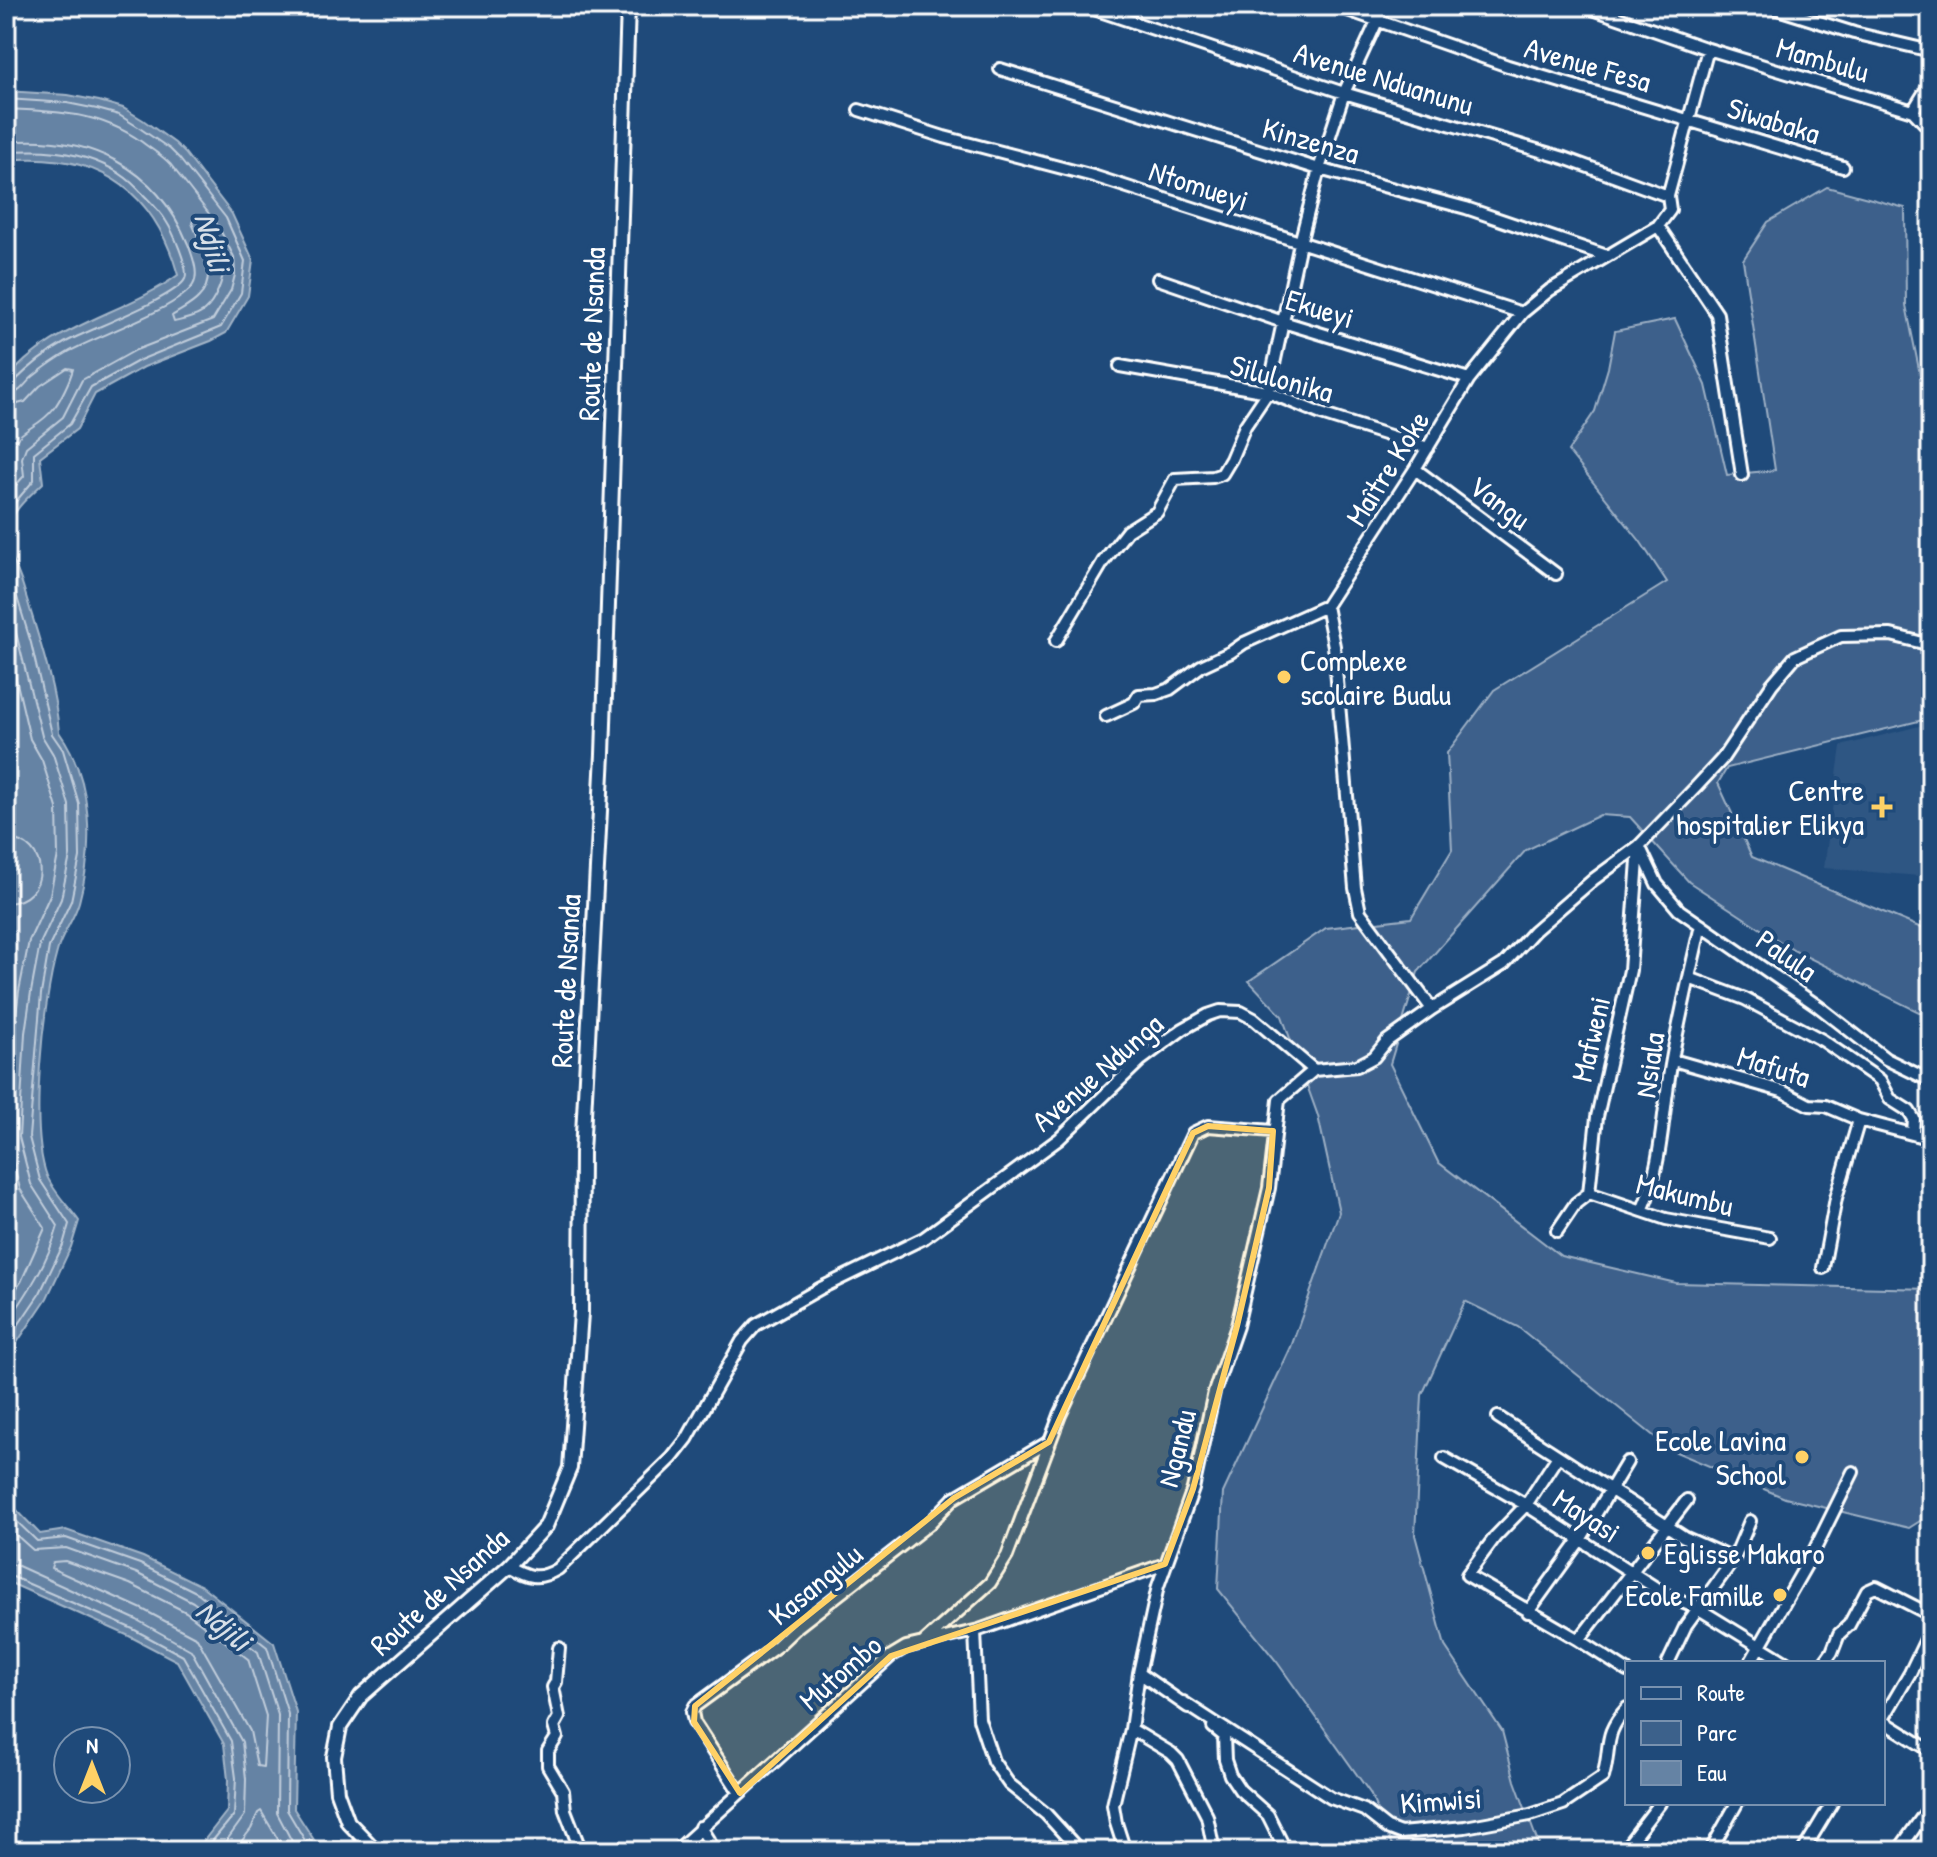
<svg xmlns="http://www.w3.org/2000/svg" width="1937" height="1857" font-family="'Patrick Hand',sans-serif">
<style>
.built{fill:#2e5683}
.green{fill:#3c618b;stroke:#9eb0c5;stroke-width:2}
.water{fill:#6583a4;stroke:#a3b5c8;stroke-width:2}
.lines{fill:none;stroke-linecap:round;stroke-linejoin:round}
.shore{stroke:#c1cddb;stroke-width:2}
.minor-casing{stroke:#fff;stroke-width:16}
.tertiary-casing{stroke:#fff;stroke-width:18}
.minor{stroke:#1f4a7a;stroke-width:10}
.tertiary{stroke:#1f4a7a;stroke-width:12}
.marked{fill:#ffd166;fill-opacity:0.2;stroke:#ffd166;stroke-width:6;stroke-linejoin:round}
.poi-dot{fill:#ffd166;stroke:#1f4a7a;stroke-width:3}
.labels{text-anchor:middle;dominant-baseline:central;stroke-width:8;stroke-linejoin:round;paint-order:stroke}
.street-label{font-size:30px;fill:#fff;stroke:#1f4a7a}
.poi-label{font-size:30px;fill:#fff;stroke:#1f4a7a;text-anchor:end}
.water-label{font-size:32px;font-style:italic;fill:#d8e0e8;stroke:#1f4a7a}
</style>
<rect width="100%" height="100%" fill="#1f4a7a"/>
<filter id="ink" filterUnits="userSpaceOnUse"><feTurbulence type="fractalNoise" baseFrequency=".0125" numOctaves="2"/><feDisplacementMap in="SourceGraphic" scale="16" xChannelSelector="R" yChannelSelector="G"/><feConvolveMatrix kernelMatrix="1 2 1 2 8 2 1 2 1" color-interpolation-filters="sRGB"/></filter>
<g filter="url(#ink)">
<path class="built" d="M1931 723V877L1824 868 1841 746Z"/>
<path class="green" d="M1827 187 1905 208 1906 305 1926 404 1931 411V718L1727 768 1718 783 1752 857 1931 932V1018L1793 950 1689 882 1630 817 1600 815 1526 850 1418 972 1390 1064 1438 1162 1561 1256 1676 1283 1931 1289V1514L1909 1528 1785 1498 1671 1450 1518 1327 1465 1301 1422 1395 1415 1535 1445 1646 1502 1731 1515 1781 1541 1851H1394L1370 1793 1277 1662 1218 1589 1223 1493 1291 1347 1339 1212 1318 1116 1282 1016 1249 981 1326 928 1411 918 1452 850 1447 753 1494 690 1667 582 1640 541 1568 451 1595 411 1608 368 1615 331 1675 319 1706 385 1727 475 1775 470 1743 260 1768 222Z"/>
<path class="water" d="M6 91 68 95 99 101 123 108 143 120 175 143 185 153 232 214 253 260 248 296 226 333 211 341 144 367 95 394 77 429 40 457 43 483C31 495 13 509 9 526 4 546 17 567 23 586 37 633 55 683 59 732 93 779 94 848 79 902 74 920 61 935 57 952 43 1001 29 1130 47 1176 53 1191 69 1207 79 1221L71 1247 47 1298 6 1359V895L10 871 6 767V381C47 326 125 314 178 275 154 188 95 151 6 160Z
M6 1499 40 1534 66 1530 143 1557 202 1586 274 1643 296 1712 294 1809 316 1843 315 1851H186L202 1843 227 1811 228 1780 224 1744 177 1661 129 1636 6 1581Z"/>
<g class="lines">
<path class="shore" d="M6 99 67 103 97 109 119 115 138 127 170 149 179 158 226 218 245 261 241 293 221 327 140 360 91 387 70 424 34 453V480L6 513
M6 109C56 111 100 112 142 142 152 150 162 155 171 165L217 224 234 257 235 275 231 290 213 320 136 350 82 380 63 417 26 447 22 458 24 476 6 496
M6 142C88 134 156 166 188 244 192 255 200 274 193 285 179 308 97 336 70 351 58 358 46 366 35 375 24 383 22 394 6 395
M6 152C51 147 105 154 138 189 147 199 159 209 166 221 172 230 190 269 185 279 177 297 88 330 66 342 46 353 29 367 13 383L6 385
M194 218 198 219C207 230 221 249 223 264 225 278 215 302 204 311 197 317 183 320 174 322L172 316C181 310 192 305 199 297 219 277 201 244 192 223Z
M6 407 25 402 40 386 67 368 73 369C70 380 61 399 54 408 33 436 8 424 11 471L6 477
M6 561 31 643 52 734 63 750 79 804 80 857 71 901 49 947 41 994 29 1137 40 1180 69 1224 63 1245 40 1293 6 1343
M6 593 42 736 53 754 69 805 70 856 61 899 40 944 31 992 25 1033 19 1137 31 1184 58 1226C48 1262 28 1293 6 1324
M6 636 30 739 42 760 57 808 58 855 50 895 29 941 19 991 14 1032 7 1137 20 1189 45 1228 21 1282 6 1303
M6 839C51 840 51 902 6 903
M6 1511 37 1541 66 1538 140 1564 198 1593 267 1647 288 1714 287 1810 307 1844V1851
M6 1526 33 1550 66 1548 136 1573 193 1602 258 1652 278 1715 277 1813 297 1851
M65 1561 130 1584 186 1612 248 1659 266 1716 263 1767 257 1766 250 1731 197 1638 142 1609 51 1568 53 1562Z
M6 1564 16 1565 137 1620 191 1650 242 1742 246 1779 245 1815 219 1851
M6 1574 133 1629 183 1656 231 1741 236 1778 234 1815 204 1851
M234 1851 251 1829 258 1813 261 1811 285 1851"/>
<g class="minor-casing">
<path id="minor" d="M1085 6 1344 93 1564 158 1668 196
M1336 6 1508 66 1843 167
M1584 6 1708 49 1913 111
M1768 6 1854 33 1931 51
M1000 69 1319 169 1466 208 1607 256
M859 110 944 137 1093 176 1522 313
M1913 111 1931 82
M1913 111 1931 130
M1658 226 1717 314 1742 475
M1158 279 1283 322 1469 379
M1120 366 1268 392 1321 414 1428 448
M1415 469 1556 574
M1326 606 1334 646 1355 888 1360 912 1432 1009
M1056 641 1103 562 1127 531 1157 512 1175 479 1213 477 1222 474 1231 459 1245 426 1268 392 1300 243 1319 169 1344 93 1384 6
M1106 716 1134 703 1139 695 1156 694 1170 689 1201 666 1231 652 1244 643 1326 606 1415 469 1469 379 1522 313 1550 290 1658 226 1670 210 1668 196 1708 49
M1640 848 1657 884 1679 910 1818 1006 1886 1059 1931 1081
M1689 978 1745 999 1822 1040 1880 1080 1890 1099 1909 1111 1914 1119 1913 1133
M1673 1060 1782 1091 1809 1105 1826 1106 1859 1120 1931 1139
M1589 1193 1666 1219 1770 1238
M1642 1211C1662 1165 1662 1119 1670 1071 1678 1023 1690 973 1701 925
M1557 1231 1576 1203 1589 1193 1597 1117 1630 970 1639 846
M1823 1268 1836 1198 1859 1120
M1498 1417 1684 1537 1734 1559
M1558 1456 1526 1505 1495 1537 1467 1575 1579 1640 1627 1671
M1444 1458 1526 1505 1670 1597 1699 1609 1787 1663
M509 1566C528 1577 538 1581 558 1569L672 1458 687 1439 742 1341 756 1325 821 1288 924 1238 1059 1139 1141 1060 1183 1029 1208 1015 1220 1011 1241 1012 1254 1019 1314 1070 1357 1066 1374 1057 1387 1041 1432 1009 1504 964 1534 931 1594 879 1639 846 1697 786 1722 759 1772 684 1795 657 1841 636 1891 635 1931 645
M1528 1612 1580 1540 1627 1462
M975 1631 979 1719 993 1761 1009 1784 1046 1814 1077 1848 1084 1851
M1579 1640 1687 1500
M923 1643 990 1583 1007 1556 1060 1415 1193 1133 1208 1126 1273 1131
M559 1648 556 1682 553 1687 559 1717 554 1726 557 1737 548 1751V1766L563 1791 565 1810 581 1851
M1668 1663 1686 1625 1734 1559 1750 1521
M1750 1663 1813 1553 1853 1472
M1824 1663 1832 1652 1839 1634 1849 1625 1867 1591 1876 1587 1931 1615
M1139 1673 1188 1707
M1183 1702 1331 1798 1364 1810 1387 1828 1400 1833 1465 1827 1530 1815 1563 1804 1603 1777C1612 1745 1602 1736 1627 1708
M1883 1719 1910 1673 1931 1629
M1883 1721 1931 1751
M1213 1727 1224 1736 1225 1760 1230 1775 1240 1790 1268 1815 1286 1851
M1131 1729 1171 1753 1178 1760 1207 1816 1214 1851
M740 1793 694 1722 692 1712 695 1706 777 1646 797 1627 929 1524 954 1498 1049 1442
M700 1827 715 1851
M1713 1846 1737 1803
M676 1851 891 1656 906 1647 979 1630 1165 1564
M1108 1851 1124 1847
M1125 1851 1116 1823 1113 1805 1131 1729 1139 1673 1158 1586 1193 1489 1214 1392 1237 1326 1269 1188 1279 1100 1314 1070
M1623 1851 1660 1803
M1803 1851 1832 1803
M1898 1851 1931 1805"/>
</g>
<g class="tertiary-casing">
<path id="tertiary" d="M376 1851 348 1822 337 1792 334 1757 340 1727 361 1696 509 1566 546 1526 570 1468 581 1313 582 1153 603 754 628 6"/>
</g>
<use href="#minor" class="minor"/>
<use href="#tertiary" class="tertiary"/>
</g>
</g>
<path class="marked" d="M1208 1126 1273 1131 1269 1188 1237 1326 1193 1489 1165 1564 891 1656 740 1793 694 1722 695 1706 954 1498 1049 1442 1193 1133Z"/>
<g class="poi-dot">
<circle cx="1284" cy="677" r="8"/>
<path d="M1878 795h8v8h8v8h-8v8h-8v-8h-8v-8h8z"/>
<circle cx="1802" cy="1457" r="8"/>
<circle cx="1648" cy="1553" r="8"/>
<circle cx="1780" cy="1595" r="8"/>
</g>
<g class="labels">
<g class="street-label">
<text transform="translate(1823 59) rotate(16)">Mambulu</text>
<text transform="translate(1588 64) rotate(16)">Avenue Fesa</text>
<text transform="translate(1384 78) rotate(17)">Avenue Nduanunu</text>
<text transform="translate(1774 120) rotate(17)">Siwabaka</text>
<text transform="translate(1311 140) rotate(16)">Kinzenza</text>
<text transform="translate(1199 185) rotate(18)">Ntomueyi</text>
<text transform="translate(1320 308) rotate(17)">Ekueyi</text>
<text transform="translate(591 334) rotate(-88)">Route de Nsanda</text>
<text transform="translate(1282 378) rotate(16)">Silulonika</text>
<text transform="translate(1387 468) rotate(-58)">Maître Koke</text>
<text transform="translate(1500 502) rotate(37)">Vangu</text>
<text transform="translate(1787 955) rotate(35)">Palula</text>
<text transform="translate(565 981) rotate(-87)">Route de Nsanda</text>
<text transform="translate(1590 1039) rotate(-77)">Mafweni</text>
<text transform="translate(1649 1065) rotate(-82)">Nsiala</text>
<text transform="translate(1774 1066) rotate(18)">Mafuta</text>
<text transform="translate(1097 1072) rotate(-41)">Avenue Ndunga</text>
<text transform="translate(1685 1194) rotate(14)">Makumbu</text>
<text transform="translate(1176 1448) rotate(-76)">Ngandu</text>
<text transform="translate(1587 1515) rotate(33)">Mayasi</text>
<text transform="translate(815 1584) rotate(-39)">Kasangulu</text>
<text transform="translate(439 1591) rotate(-42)">Route de Nsanda</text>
<text transform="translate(840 1672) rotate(-41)">Mutombo</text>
<text transform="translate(1441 1800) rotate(-4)">Kimwisi</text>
</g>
<g class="poi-label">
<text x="1300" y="660" text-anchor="start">Complexe<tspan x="1300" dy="34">scolaire Bualu</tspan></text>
<text x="1864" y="790">Centre<tspan x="1864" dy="34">hospitalier Elikya</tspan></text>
<text x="1786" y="1440">Ecole Lavina<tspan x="1786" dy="34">School</tspan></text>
<text x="1664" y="1553" text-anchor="start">Eglisse Makaro</text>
<text x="1764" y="1595">Ecole Famille</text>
</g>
<g class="water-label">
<text transform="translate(213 242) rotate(74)">Ndjili</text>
<text transform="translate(224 1625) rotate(40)">Ndjili</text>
</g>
</g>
<rect width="1937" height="1857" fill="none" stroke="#1f4a7a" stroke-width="32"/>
<rect x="16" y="16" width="1905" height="1825" fill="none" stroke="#fff" stroke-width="3" filter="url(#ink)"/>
<rect x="1625" y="1661" width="260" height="144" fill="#1f4a7a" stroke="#7992af" stroke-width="2"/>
<rect x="1641" y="1687" width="40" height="12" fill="#1f4a7a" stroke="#7992af" stroke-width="2"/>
<text x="1697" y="1701" font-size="24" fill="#ffffff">Route</text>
<rect x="1641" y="1721" width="40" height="24" fill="#3c618b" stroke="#7992af" stroke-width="2"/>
<text x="1697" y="1741" font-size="24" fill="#ffffff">Parc</text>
<rect x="1641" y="1761" width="40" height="24" fill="#6583a4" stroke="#7992af" stroke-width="2"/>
<text x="1697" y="1781" font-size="24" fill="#ffffff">Eau</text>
<g transform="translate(92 1765)"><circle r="38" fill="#1f4a7a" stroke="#7992af" stroke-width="2"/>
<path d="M0-6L14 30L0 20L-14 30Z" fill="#ffd166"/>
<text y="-12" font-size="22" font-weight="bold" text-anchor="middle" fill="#ffffff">N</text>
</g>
</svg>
